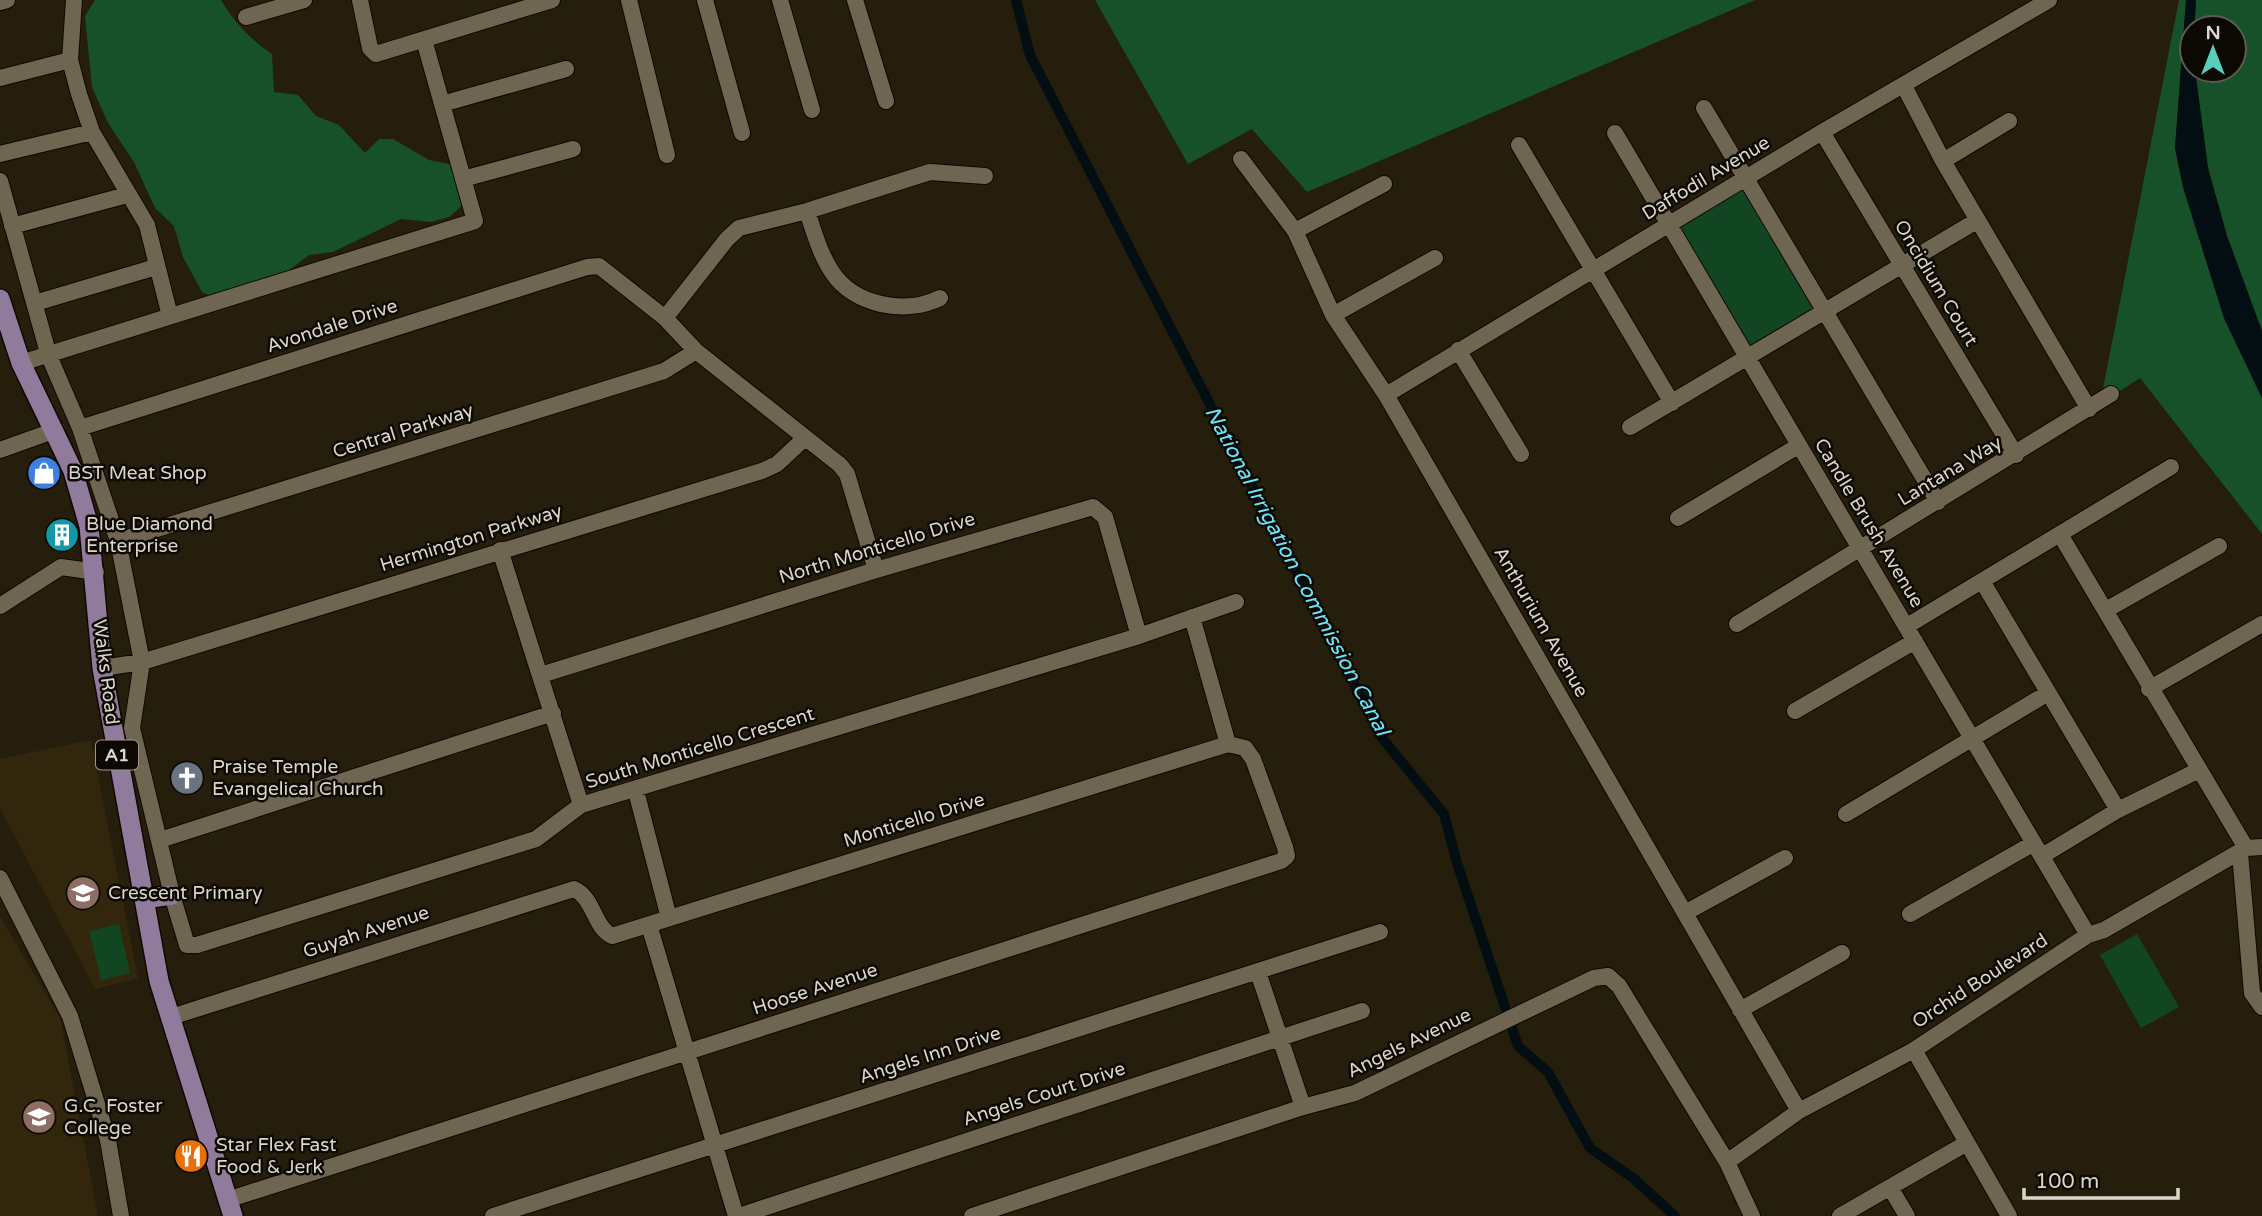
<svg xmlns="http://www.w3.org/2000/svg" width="2262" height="1216" font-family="'Varela Round',sans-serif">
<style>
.built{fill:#32270d}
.green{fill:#124522}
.forest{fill:#16512a}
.water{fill:#020e11}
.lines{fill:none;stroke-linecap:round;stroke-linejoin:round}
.canal{stroke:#020e11;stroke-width:10}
.minor-casing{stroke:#0f0800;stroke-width:18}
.major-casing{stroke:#0f0800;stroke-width:22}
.minor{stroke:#6f6651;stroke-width:16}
.major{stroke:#917b9c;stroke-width:19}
.labels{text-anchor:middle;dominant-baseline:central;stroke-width:5;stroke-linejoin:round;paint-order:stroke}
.shield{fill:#0c0903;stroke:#9d988f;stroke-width:2}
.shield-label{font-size:18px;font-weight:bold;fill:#dbd6cb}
.street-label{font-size:19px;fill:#dbd6cb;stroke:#0c0903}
.poi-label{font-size:19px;fill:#dbd6cb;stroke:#0c0903;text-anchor:start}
.water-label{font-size:21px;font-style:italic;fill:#6be6fe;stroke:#0c0903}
</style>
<rect width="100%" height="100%" fill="#261e0c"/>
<path class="built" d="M91 740 138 978 95 989 0 808V759Z
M0 916 60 1018 98 1216H0Z"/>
<path class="green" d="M1742 178 1817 309 1747 351 1670 221Z
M119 924 130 973 101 980 89 931Z
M2137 934 2179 1007 2141 1028 2100 955Z"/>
<path class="forest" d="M95 0H221C234 22 251 40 272 54L274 92 298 95 316 116 339 125 365 153 379 139H393L429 160 464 167 463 205 449 217 431 222 401 219 333 252 309 255 276 280 218 300 202 292 183 257 174 226 155 208 134 162 108 123 92 87 85 16Z
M1095 0H1755L1307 192 1252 129 1188 164Z
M2179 0H2186L2175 148 2183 187 2224 318 2262 398V534L2140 378 2100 404Z
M2196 0H2262V331L2227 236 2208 168 2195 70H2234V28H2194Z"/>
<path class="water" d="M2186 0H2196L2192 70H2195L2208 168 2227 236 2262 331V398L2224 318 2183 187 2175 148Z"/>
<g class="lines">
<path class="canal" d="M1016 0 1030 55 1382 738 1444 814 1457 863 1518 1046 1548 1072 1590 1148 1633 1178 1675 1216"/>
<g class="minor-casing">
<path id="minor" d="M74 0 70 60 79 94 92 132 147 225 170 316
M360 0 370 48 376 54 552 0
M629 0 667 155
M705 0 742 133
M780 0 812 110
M855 0 886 101
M0 2 7 0
M246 17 304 0
M0 78 70 60
M1904 86 1943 161 2089 409
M442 104 566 69
M1704 108 1938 502
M1822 132 2016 455
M1615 133 2088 935
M1519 145 1672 403
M0 154 92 132
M1241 159 1295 231 1333 315 1386 395 1799 1111
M1943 161 2009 121
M463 179 573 149
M0 181 49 356 80 428 118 541 142 662 132 728 172 895 187 945H197L536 839 581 805 1139 636 1236 602
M807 211C814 232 820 254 832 272 854 306 906 315 940 298
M12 226 127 195
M1295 231 1384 184
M35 303 156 267
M1333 315 1435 258
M665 318 727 239 739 228 807 211 930 172 985 176
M1458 350 1521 454
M21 363 475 221 424 40
M1386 395 1822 132 2049 0
M1630 427 1978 220
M80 428 587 267 599 266 665 318 696 351 840 465 847 474 876 570
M0 450 53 431
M1678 518 1798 446
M2061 536 2246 848
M118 541 664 371 696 351
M500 550 581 805
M1982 581 2118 810
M0 606 61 567 96 572
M2106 610 2219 546
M1192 617 1228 744
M1737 624 2111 394
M1907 626 2171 467
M102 668 142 662 762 471 777 464 805 438
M541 675 876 570 1093 507 1105 517 1139 636
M2149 689 2262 624
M1795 711 1915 641
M636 791 669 918
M1846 814 2048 693
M160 840 553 713
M2240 853 2252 993 2262 1007
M2042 856 2118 810 2199 770
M0 878 70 1016 108 1140 121 1216
M1685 913 1785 858
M1910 914 2034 843
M649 925 736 1216
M1258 972 1303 1107
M1740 1010 1842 953
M171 1017 574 889C594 898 593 926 612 936L1228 744
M1914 1050 2009 1216
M1727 1162 1799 1111 1914 1050 2088 935 2104 930 2246 848 2262 847
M1891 1189 1907 1216
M227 1200 1281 861 1287 856 1285 847 1253 759 1245 748 1228 744
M493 1216 1380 932
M739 1216 1362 1011
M972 1216 1303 1107 1355 1093 1594 978 1608 976 1619 986 1727 1162 1752 1216
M1840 1216 1967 1143"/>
</g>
<g class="major-casing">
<path id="major" d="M0 299 21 363 73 471 89 526 102 668 159 981 233 1216
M144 899 172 895"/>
</g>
<use href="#minor" class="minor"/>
<use href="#major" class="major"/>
</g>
<defs>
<g id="shop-disc" transform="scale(1.75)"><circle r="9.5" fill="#3f7fe0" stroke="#0c0903"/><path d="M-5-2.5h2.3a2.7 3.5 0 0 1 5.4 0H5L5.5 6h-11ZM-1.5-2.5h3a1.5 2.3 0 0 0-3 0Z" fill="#fff"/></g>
<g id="building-disc" transform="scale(1.75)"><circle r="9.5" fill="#0f9aa8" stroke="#0c0903"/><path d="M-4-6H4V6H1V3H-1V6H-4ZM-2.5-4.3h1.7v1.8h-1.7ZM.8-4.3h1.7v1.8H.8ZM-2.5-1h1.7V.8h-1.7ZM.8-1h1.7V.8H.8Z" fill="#fff"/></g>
<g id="church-disc" transform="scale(1.75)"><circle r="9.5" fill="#6b7280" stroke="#0c0903"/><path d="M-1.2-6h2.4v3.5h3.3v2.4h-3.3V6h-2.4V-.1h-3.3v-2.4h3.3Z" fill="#fff"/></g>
<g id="school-disc" transform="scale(1.75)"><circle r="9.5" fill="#8d6e63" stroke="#0c0903"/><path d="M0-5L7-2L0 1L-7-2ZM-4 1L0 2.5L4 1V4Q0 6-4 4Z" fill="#fff"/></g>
<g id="university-disc" transform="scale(1.75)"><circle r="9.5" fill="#8d6e63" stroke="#0c0903"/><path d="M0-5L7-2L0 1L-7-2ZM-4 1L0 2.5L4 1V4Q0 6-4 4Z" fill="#fff"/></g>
<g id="restaurant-disc" transform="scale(1.75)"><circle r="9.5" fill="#e8710a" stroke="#0c0903"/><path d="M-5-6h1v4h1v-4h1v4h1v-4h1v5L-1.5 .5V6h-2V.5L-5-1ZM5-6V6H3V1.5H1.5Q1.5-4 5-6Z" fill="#fff"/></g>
</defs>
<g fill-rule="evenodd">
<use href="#shop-disc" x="44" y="473"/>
<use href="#building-disc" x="62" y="535"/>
<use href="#church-disc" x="187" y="778"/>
<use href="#school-disc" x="83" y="893"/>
<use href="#university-disc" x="39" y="1117"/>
<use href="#restaurant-disc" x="191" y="1156"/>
</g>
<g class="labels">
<rect class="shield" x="96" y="740.5" width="42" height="29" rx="5"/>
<g class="shield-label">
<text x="117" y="755">A1</text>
</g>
<g class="street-label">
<text transform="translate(1706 178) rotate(-31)">Daffodil Avenue</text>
<text transform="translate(1936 283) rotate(59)">Oncidium Court</text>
<text transform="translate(332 326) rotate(-18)">Avondale Drive</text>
<text transform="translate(403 431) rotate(-17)">Central Parkway</text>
<text transform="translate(1950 471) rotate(-31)">Lantana Way</text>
<text transform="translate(1869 523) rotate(59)">Candle Brush Avenue</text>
<text transform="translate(471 538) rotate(-17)">Hermington Parkway</text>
<text transform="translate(877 548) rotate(-17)">North Monticello Drive</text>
<text transform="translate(1541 622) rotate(60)">Anthurium Avenue</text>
<text transform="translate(106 672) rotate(83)">Walks Road</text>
<text transform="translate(700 748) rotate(-17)">South Monticello Crescent</text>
<text transform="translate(914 820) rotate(-17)">Monticello Drive</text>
<text transform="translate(366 932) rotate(-18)">Guyah Avenue</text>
<text transform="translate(1980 981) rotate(-33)">Orchid Boulevard</text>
<text transform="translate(815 989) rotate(-18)">Hoose Avenue</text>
<text transform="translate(1409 1043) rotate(-26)">Angels Avenue</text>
<text transform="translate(930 1055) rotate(-18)">Angels Inn Drive</text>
<text transform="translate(1044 1094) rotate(-18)">Angels Court Drive</text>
</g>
<g class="poi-label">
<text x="68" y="473">BST Meat Shop</text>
<text x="86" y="524">Blue Diamond<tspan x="86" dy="22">Enterprise</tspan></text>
<text x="212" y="767">Praise Temple<tspan x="212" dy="22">Evangelical Church</tspan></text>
<text x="108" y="893">Crescent Primary</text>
<text x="64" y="1106">G.C. Foster<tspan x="64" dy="22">College</tspan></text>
<text x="216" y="1145">Star Flex Fast<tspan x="216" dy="22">Food &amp; Jerk</tspan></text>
</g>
<g class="water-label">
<text transform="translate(1297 571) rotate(62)">National Irrigation Commission Canal</text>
</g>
</g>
<g transform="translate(2213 49)"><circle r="33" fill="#0c0903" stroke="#5f5b53" stroke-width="2"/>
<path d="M0-5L12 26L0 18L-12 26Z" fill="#59cebf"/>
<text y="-10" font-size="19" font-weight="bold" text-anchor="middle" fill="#dbd6cb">N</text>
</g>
<path d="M2024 1188v10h154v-10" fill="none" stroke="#dbd6cb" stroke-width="3.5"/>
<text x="2035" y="1188" font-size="21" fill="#dbd6cb" stroke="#0c0903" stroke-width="5" paint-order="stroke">100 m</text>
</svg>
